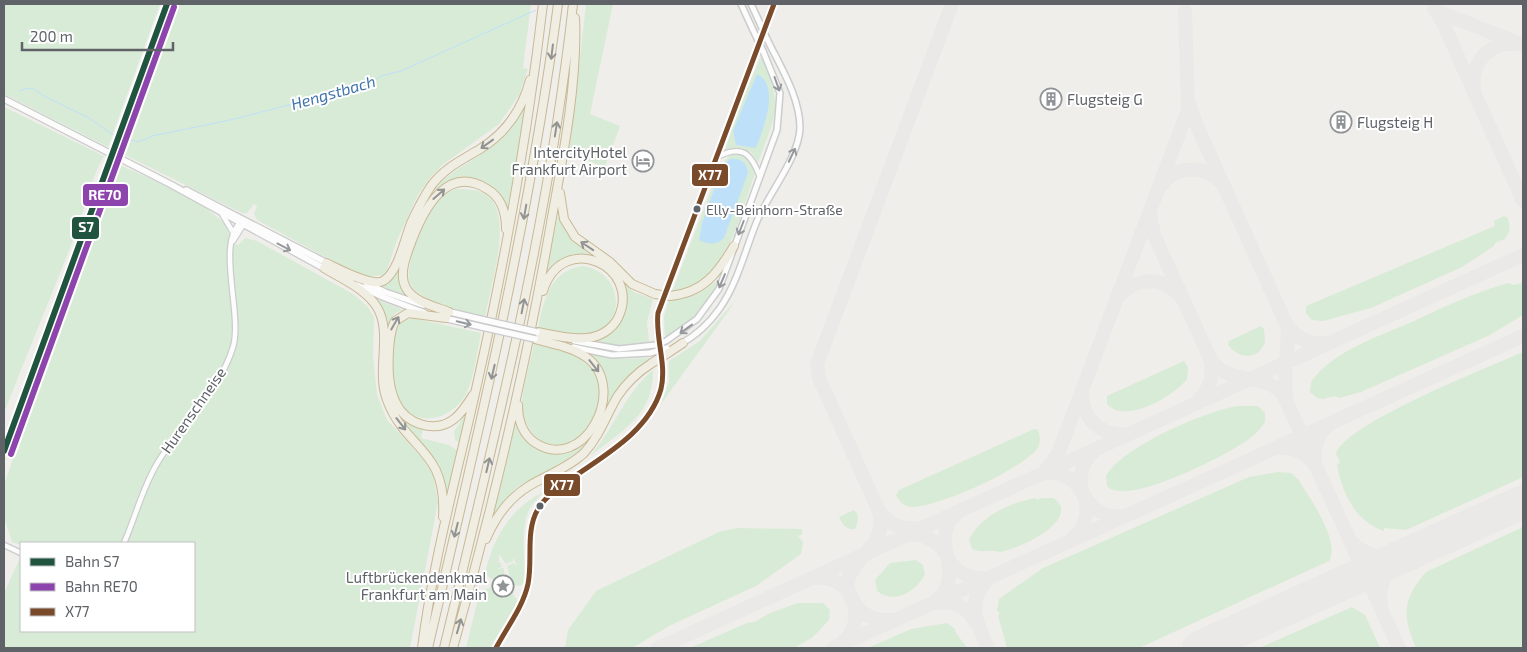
<svg xmlns="http://www.w3.org/2000/svg" width="1527" height="652" font-family="'Exo 2',sans-serif">
<style>
.green{fill:#d8ebd6;fill-rule:evenodd}
.water{fill:#bfe0f9}
.lines{fill:none;stroke-linecap:round;stroke-linejoin:round}
.stream{stroke:#bfe0f9;stroke-width:1}
.taxiway{stroke:#eae9e7;stroke-width:14}
.runway{stroke:#eae9e7;stroke-width:34}
.minor-casing{stroke:#cbcccc;stroke-width:7}
.tertiary-casing{stroke:#cbcccc;stroke-width:8}
.secondary-casing{stroke:#cacacb;stroke-width:8}
.motorway-casing{stroke:#c8b996;stroke-width:10}
.minor{stroke:#fdfcfc;stroke-width:4.5}
.tertiary{stroke:#fdfcfc;stroke-width:5}
.secondary{stroke:#fdfcfc;stroke-width:5.5}
.motorway{stroke:#f0ede3;stroke-width:8}
.tertiary-bridge-casing{stroke:#cbcccc;stroke-width:8;stroke-linecap:butt}
.secondary-bridge-casing{stroke:#cacacb;stroke-width:8;stroke-linecap:butt}
.motorway-bridge-casing{stroke:#c8b996;stroke-width:10;stroke-linecap:butt}
.tertiary-bridge{stroke:#fdfcfc;stroke-width:5}
.secondary-bridge{stroke:#fdfcfc;stroke-width:5.5}
.motorway-bridge{stroke:#f0ede3;stroke-width:8}
.bus-1-casing{stroke:#fff;stroke-width:9}
.bus-1{stroke:#7a4b2a;stroke-width:5}
.rail-1-casing{stroke:#fff;stroke-width:10}
.rail-2-casing{stroke:#fff;stroke-width:10}
.rail-1{stroke:#20543f;stroke-width:6}
.rail-2{stroke:#8e44ad;stroke-width:6}
.oneway{stroke:#929393}
.oneway2{stroke:#96999c}
.bus-dot{fill:#5f6368;stroke:#fff;stroke-width:2}
.labels{text-anchor:middle;dominant-baseline:central;stroke-width:4;stroke-linejoin:round;paint-order:stroke}
.bus-label{font-size:14px;fill:#5f6368;stroke:#fff;text-anchor:start}
.poi-label{font-size:15px;fill:#5f6368;stroke:#fff;text-anchor:start}
.street-label{font-size:15px;fill:#5f6368;stroke:#fff}
.water-label{font-size:16px;font-style:italic;fill:#4174aa;stroke:#fff}
.line-badge{stroke:#fff;stroke-width:2}
.badge-label{font-size:14px;text-anchor:middle;font-weight:bold;fill:#fff}
</style>
<rect width="100%" height="100%" fill="#efeeea"/>
<path class="green" d="M4 4H160L108 147 4 94Z
M170 4H531L523 68 528 69 519 95 499 124 441 166 430 178 418 195 397 240 387 270 382 275 368 277 340 265 257 220 254 214 257 206 254 204 247 213H242L115 150 136 102Z
M586 4H613L590 114 620 126 605 167 569 154Z
M761 56C784 107 776 113 758 163L751 152 736 148 725 151 735 117Z
M529 94 508 208C496 187 481 172 454 180 446 183 440 189 433 191 453 166 485 158 506 134 516 122 523 108 529 94Z
M4 107 104 156C92 175 86 205 78 227 54 290 28 351 4 413Z
M736 154C748 156 754 163 755 174 738 219 728 284 672 292L720 167 729 156Z
M113 162C146 177 195 196 222 221 227 226 229 234 231 242L238 245 245 238 257 241 353 294 367 306 374 317 373 356 377 395 387 420 427 463 433 474 438 502 410 648H4V593L21 556V631H194V543H21V545L12 542 4 517V485Z
M456 189C467 189 480 189 489 197 513 219 490 288 485 317 464 311 419 303 409 282 406 262 423 217 436 201 441 195 449 192 456 189Z
M559 210C564 233 578 242 597 256L596 257C571 253 556 260 543 282Z
M1504 216 1508 218 1510 230 1505 239 1495 243 1494 246 1462 267 1371 308 1323 321 1312 320 1306 313V306L1495 226 1494 221Z
M402 256 400 283 408 296 378 286 391 280Z
M583 266C623 272 629 326 588 335 572 338 553 331 538 328 544 300 550 270 583 266Z
M721 277C709 304 693 325 665 337L664 316 669 300C691 299 705 292 721 277Z
M1508 283 1513 285 1523 283V315L1490 335 1361 392 1339 398 1334 396 1323 399 1317 398 1310 392 1311 382C1334 350 1378 337 1412 322 1443 307 1474 293 1508 283Z
M626 284 634 292 653 299 647 322 649 342 622 346 592 342C595 340 599 340 603 338 623 328 629 307 624 286Z
M372 297 404 310C391 313 390 319 387 331L384 312Z
M735 301 727 313 661 404 669 382V361L700 341Z
M412 318 481 333C477 352 475 374 467 392 456 417 419 430 402 405 390 388 389 336 402 320Z
M1261 326 1264 329 1265 342C1258 361 1239 359 1228 345L1229 341Z
M534 344C549 348 565 350 578 357 631 385 575 474 537 438 529 430 523 419 522 408 522 387 530 364 534 344Z
M586 352 618 359 651 358 624 380 598 426 581 449 557 467 517 487 493 515 491 514 516 415 529 442 568 451 586 440 606 390 602 370Z
M1523 352V477L1406 530 1384 528V531C1355 521 1342 493 1337 465L1340 462 1336 454C1342 425 1489 367 1523 352Z
M1184 361 1188 368 1187 379C1174 396 1125 425 1107 404V396Z
M653 370C654 415 622 431 590 456 614 429 625 393 653 370Z
M388 388 418 427 456 420C451 433 435 432 423 430L421 438 449 445 458 451 447 499 439 464 396 415Z
M1238 406H1258L1265 413V422C1261 428 1255 435 1249 439 1229 454 1126 508 1107 486L1106 476C1122 447 1205 411 1238 406Z
M468 408 460 443 455 440 454 431C461 423 462 416 468 408Z
M1034 429 1038 430C1040 436 1041 444 1037 449 1019 471 939 507 911 507 903 506 899 501 896 495L899 490Z
M1277 472 1291 473 1298 479C1309 497 1341 541 1329 561L1139 648H1007L998 616 1000 613 997 611 999 599 1043 568 1249 477Z
M543 492C539 498 532 503 529 510 519 534 527 560 523 584L519 586 515 585 513 594 518 601 490 648H466L480 591 490 588 493 580 485 574C493 538 510 509 543 492ZM499 554 506 564 513 561V557L517 566 514 563 507 566 510 577 504 573V568L497 569 503 566 500 565 502 564 499 562Z
M1035 498 1037 500 1041 498H1054L1061 506C1066 528 1018 548 1001 552 998 552 996 551 994 551 986 550 981 553 972 549L969 540C980 516 1010 503 1035 498Z
M854 510C860 515 858 523 855 529 847 530 842 525 839 517Z
M1523 527V648H1416C1402 615 1402 600 1426 572Z
M737 528 802 529V534L798 536 803 542 801 554 756 586 671 625 632 648H565L568 630 596 591 719 532Z
M916 560 923 565 925 574C917 591 894 605 877 591L875 580 890 563Z
M798 603H823L830 610 829 620 813 637 794 648H690L747 623 754 622 770 613Z
M1352 607 1365 615 1380 648H1259Z
M947 623 955 629 956 633 967 648H868L911 629Z"/>
<path class="water" d="M757 74C781 86 763 130 756 148L736 145 733 131Z
M730 159C740 158 747 162 748 173L724 238C716 246 708 244 699 240L702 223 723 165Z"/>
<g class="lines">
<path class="stream" d="M20 91C30 86 34 88 42 95L89 118 113 135
M121 138 139 142 152 136 230 120 348 90 372 82 381 76 401 71 536 10"/>
<path class="taxiway" d="M1434 8 1442 21 1523 201
M1437 11 1523 45
M1474 89C1470 63 1489 42 1515 44
M1189 103 1196 124 1288 328 1285 386 1287 400
M1161 186C1176 165 1204 164 1221 183
M1150 214 1154 235 1210 358
M1119 296C1136 277 1163 276 1180 296
M1286 324C1296 338 1310 345 1327 343
M1082 393C1082 418 1100 436 1126 434
M1198 401C1211 389 1214 375 1210 358 1227 387 1262 371 1283 394L1399 648
M1279 448C1295 447 1308 453 1316 467 1312 450 1316 436 1329 425
M1046 470 1058 454 1188 110 1185 11
M1044 473C1082 469 1102 515 1072 539
M1083 493C1078 477 1082 462 1094 451
M1085 497C1094 511 1108 518 1124 516
M878 509C881 518 882 527 878 535 869 559 828 576 859 609 868 618 880 621 891 620
M917 528C900 530 887 523 878 509L819 378 817 364 952 4
M907 535C923 533 937 540 946 554
M1352 542C1366 557 1384 560 1404 556
M948 559C957 573 970 579 986 578
M813 578C830 576 844 583 852 597
M962 590 1523 336
M937 600C968 571 926 541 957 513
M936 603C954 600 967 607 976 623
M1381 605C1377 584 1388 568 1404 556
M843 642C855 631 858 616 853 600
M658 648 1523 255
M833 648 971 586
M988 648C977 624 965 600 989 579"/>
<path class="runway" d="M1199 648 1523 502"/>
<g class="minor-casing">
<path id="minor" d="M717 157C742 144 751 153 760 177
M222 214 234 234
M233 241 245 222
M124 543C136 516 142 488 158 462 181 424 220 391 233 347 243 314 215 242 242 221
M4 545 21 553
M496 648C507 627 523 607 528 584 534 560 525 531 538 509 547 495 559 487 572 478 605 454 650 431 661 388 667 364 653 338 658 313L774 4"/>
</g>
<g class="tertiary-casing">
<path id="tertiary" d="M741 4 753 30
M751 4 758 19
M574 341 619 349 655 345
M666 341 697 319 719 289 777 130 780 93 763 51
M680 344C696 336 710 322 720 308 738 282 745 250 757 221 769 193 799 157 800 128 800 97 780 66 767 39
M573 347 612 355 650 353"/>
</g>
<g class="secondary-casing">
<path id="secondary" d="M4 99 170 184 327 270
M186 190 329 264
M366 283 385 292 423 305
M357 285 383 297 425 313
M446 311 484 320
M444 318 482 327"/>
</g>
<g class="motorway-casing">
<path id="motorway" d="M560 193 564 219 575 237 610 262 632 284 655 294
M326 263C339 269 371 287 383 281 398 273 405 238 411 223 417 210 423 198 431 186 444 168 462 160 480 149 506 133 522 110 530 80
M324 268C342 279 368 290 378 309 392 334 376 372 387 400 406 451 447 448 443 517
M670 296C703 293 718 273 734 246
M449 312C434 306 414 302 406 288 398 274 407 254 412 240 424 209 447 164 487 189 501 197 506 213 506 229
M446 318 408 313 395 321C390 330 390 340 389 350 388 368 388 387 396 403 406 424 435 434 454 419 462 413 468 403 473 395
M537 332C553 335 570 340 587 338 599 337 612 330 618 318 643 266 562 229 543 291
M668 353 683 343
M518 405C518 419 522 433 534 442 583 476 630 388 586 357 572 347 552 344 535 339
M486 539C495 518 509 498 529 486 547 475 568 468 584 453 599 437 606 416 617 397 626 383 638 372 652 363
M422 648C433 560 457 475 476 389 505 261 528 133 543 4
M428 648C478 435 529 222 558 4
M444 648C495 435 549 222 573 4
M453 648C493 507 527 362 552 217 563 157 578 79 575 18"/>
</g>
<use href="#minor" class="minor"/>
<use href="#tertiary" class="tertiary"/>
<use href="#secondary" class="secondary"/>
<use href="#motorway" class="motorway"/>
<g class="tertiary-bridge-casing">
<path id="tertiary-bridge" d="M758 19 767 39
M753 30 763 51
M655 345 666 341
M650 353 667 348"/>
</g>
<g class="secondary-bridge-casing">
<path id="secondary-bridge" d="M484 320 537 332
M482 327 535 339"/>
</g>
<g class="motorway-bridge-casing">
<path id="motorway-bridge" d="M655 294 670 296
M652 363 668 353"/>
</g>
<use href="#tertiary-bridge" class="tertiary-bridge"/>
<use href="#secondary-bridge" class="secondary-bridge"/>
<use href="#motorway-bridge" class="motorway-bridge"/>
<g class="bus-1-casing">
<path id="bus-1" d="M496 648C507 627 523 607 528 584 533 559 525 531 538 509 546 496 559 487 572 478 605 455 649 431 661 389 667 364 655 338 658 313L774 4"/>
</g>
<use href="#bus-1" class="bus-1"/>
<g class="rail-1-casing">
<path id="rail-1" d="M4 451 167 4"/>
</g>
<g class="rail-2-casing">
<path id="rail-2" d="M11 454 174 7"/>
</g>
<use href="#rail-1" class="rail-1"/>
<use href="#rail-2" class="rail-2"/>
</g>
<defs><path id="oneway-shaft" d="M-6 0H5M1.5-3L5.5 0L1.5 3" fill="none" stroke-width="1.6" stroke-linecap="round" stroke-linejoin="round" transform="scale(1.25)"/></defs>
<g class="oneway">
<use href="#oneway-shaft" transform="translate(552 52) rotate(97)"/>
<use href="#oneway-shaft" transform="translate(556 129) rotate(-81)"/>
<use href="#oneway-shaft" transform="translate(487 144) rotate(144)"/>
<use href="#oneway-shaft" transform="translate(439 194) rotate(-41)"/>
<use href="#oneway-shaft" transform="translate(525 212) rotate(100)"/>
<use href="#oneway-shaft" transform="translate(587 246) rotate(-146)"/>
<use href="#oneway-shaft" transform="translate(523 306) rotate(-79)"/>
<use href="#oneway-shaft" transform="translate(395 323) rotate(-60)"/>
<use href="#oneway-shaft" transform="translate(594 366) rotate(51)"/>
<use href="#oneway-shaft" transform="translate(493 372) rotate(103)"/>
<use href="#oneway-shaft" transform="translate(401 424) rotate(52)"/>
<use href="#oneway-shaft" transform="translate(488 465) rotate(-77)"/>
<use href="#oneway-shaft" transform="translate(456 530) rotate(104)"/>
<use href="#oneway-shaft" transform="translate(459 626) rotate(-74)"/>
</g>
<g class="oneway2">
<use href="#oneway-shaft" transform="translate(777 84) rotate(70)"/>
<use href="#oneway-shaft" transform="translate(792 155) rotate(-65)"/>
<use href="#oneway-shaft" transform="translate(741 228) rotate(111)"/>
<use href="#oneway-shaft" transform="translate(284 247) rotate(28)"/>
<use href="#oneway-shaft" transform="translate(722 281) rotate(113)"/>
<use href="#oneway-shaft" transform="translate(464 323) rotate(14)"/>
<use href="#oneway-shaft" transform="translate(686 329) rotate(144)"/>
</g>
<defs>
<g id="building-ring" transform="scale(1.125)"><circle r="9.5" fill="#fff" stroke="#919496" stroke-width="1.5"/><path d="M-4-6H4V6H1V3H-1V6H-4ZM-2.5-4.3h1.7v1.8h-1.7ZM.8-4.3h1.7v1.8H.8ZM-2.5-1h1.7V.8h-1.7ZM.8-1h1.7V.8H.8Z" fill="#919496"/></g>
<g id="hotel-ring" transform="scale(1.125)"><circle r="9.5" fill="#fff" stroke="#919496" stroke-width="1.5"/><path d="M-6-4.5h1.5V1H6V5H4.5V3h-9V5H-6ZM-4 0a1.8 1.8 0 1 1 3.6 0ZM.5 0V-2.5h3Q6-2.5 6 0Z" fill="#919496"/></g>
<g id="sight-ring" transform="scale(1.125)"><circle r="9.5" fill="#fff" stroke="#919496" stroke-width="1.5"/><path d="M0-6L1.8-2.2L6-1.7L2.9 1.2L3.7 5.4L0 3.3L-3.7 5.4L-2.9 1.2L-6-1.7L-1.8-2.2Z" fill="#919496"/></g>
</defs>
<g fill-rule="evenodd">
<use href="#building-ring" x="1051" y="99"/>
<use href="#building-ring" x="1341" y="122"/>
<use href="#hotel-ring" x="643" y="161"/>
<use href="#sight-ring" x="503" y="586"/>
</g>
<g class="bus-dot">
<circle cx="697" cy="209" r="4.5"/>
<circle cx="540" cy="506" r="4.5"/>
</g>
<g class="labels">
<g class="bus-label">
<text x="706" y="209">Elly-Beinhorn-Straße</text>
</g>
<g class="poi-label">
<text x="1067" y="99">Flugsteig G</text>
<text x="1357" y="122">Flugsteig H</text>
<text x="627" y="152" text-anchor="end">IntercityHotel<tspan x="627" dy="17">Frankfurt Airport</tspan></text>
<text x="487" y="577" text-anchor="end">Luftbrückendenkmal<tspan x="487" dy="17">Frankfurt am Main</tspan></text>
</g>
<g class="street-label">
<text transform="translate(193 410) rotate(-55)">Hurenschneise</text>
</g>
<g class="water-label">
<text transform="translate(333 92) rotate(-16)">Hengstbach</text>
</g>
</g>
<g class="line-badge">
<rect x="691" y="163" width="38" height="24" rx="5" fill="#7a4b2a"/>
<rect x="82" y="183" width="47" height="24" rx="5" fill="#8e44ad"/>
<rect x="71" y="216" width="29" height="24" rx="5" fill="#20543f"/>
<rect x="543" y="473" width="38" height="24" rx="5" fill="#7a4b2a"/>
</g>
<g class="badge-label">
<text x="710" y="180">X77</text>
<text x="105" y="200">RE70</text>
<text x="86" y="232">S7</text>
<text x="562" y="490">X77</text>
</g>
<rect width="1527" height="652" fill="none" stroke="#5f6368" stroke-width="10"/>
<rect x="20" y="542" width="175" height="90" fill="#ffffff" stroke="#bfc1c3"/>
<rect x="30" y="558" width="25" height="8" fill="#20543f" stroke="#bfc1c3"/>
<text x="65" y="567" font-size="15" fill="#5f6368">Bahn S7</text>
<rect x="30" y="583" width="25" height="8" fill="#8e44ad" stroke="#bfc1c3"/>
<text x="65" y="592" font-size="15" fill="#5f6368">Bahn RE70</text>
<rect x="30" y="608" width="25" height="8" fill="#7a4b2a" stroke="#bfc1c3"/>
<text x="65" y="617" font-size="15" fill="#5f6368">X77</text>
<path d="M22 42v8h151v-8" fill="none" stroke="#5f6368" stroke-width="2.5"/>
<text x="30" y="42" font-size="15" fill="#5f6368" stroke="#ffffff" stroke-width="4" paint-order="stroke">200 m</text>
</svg>
